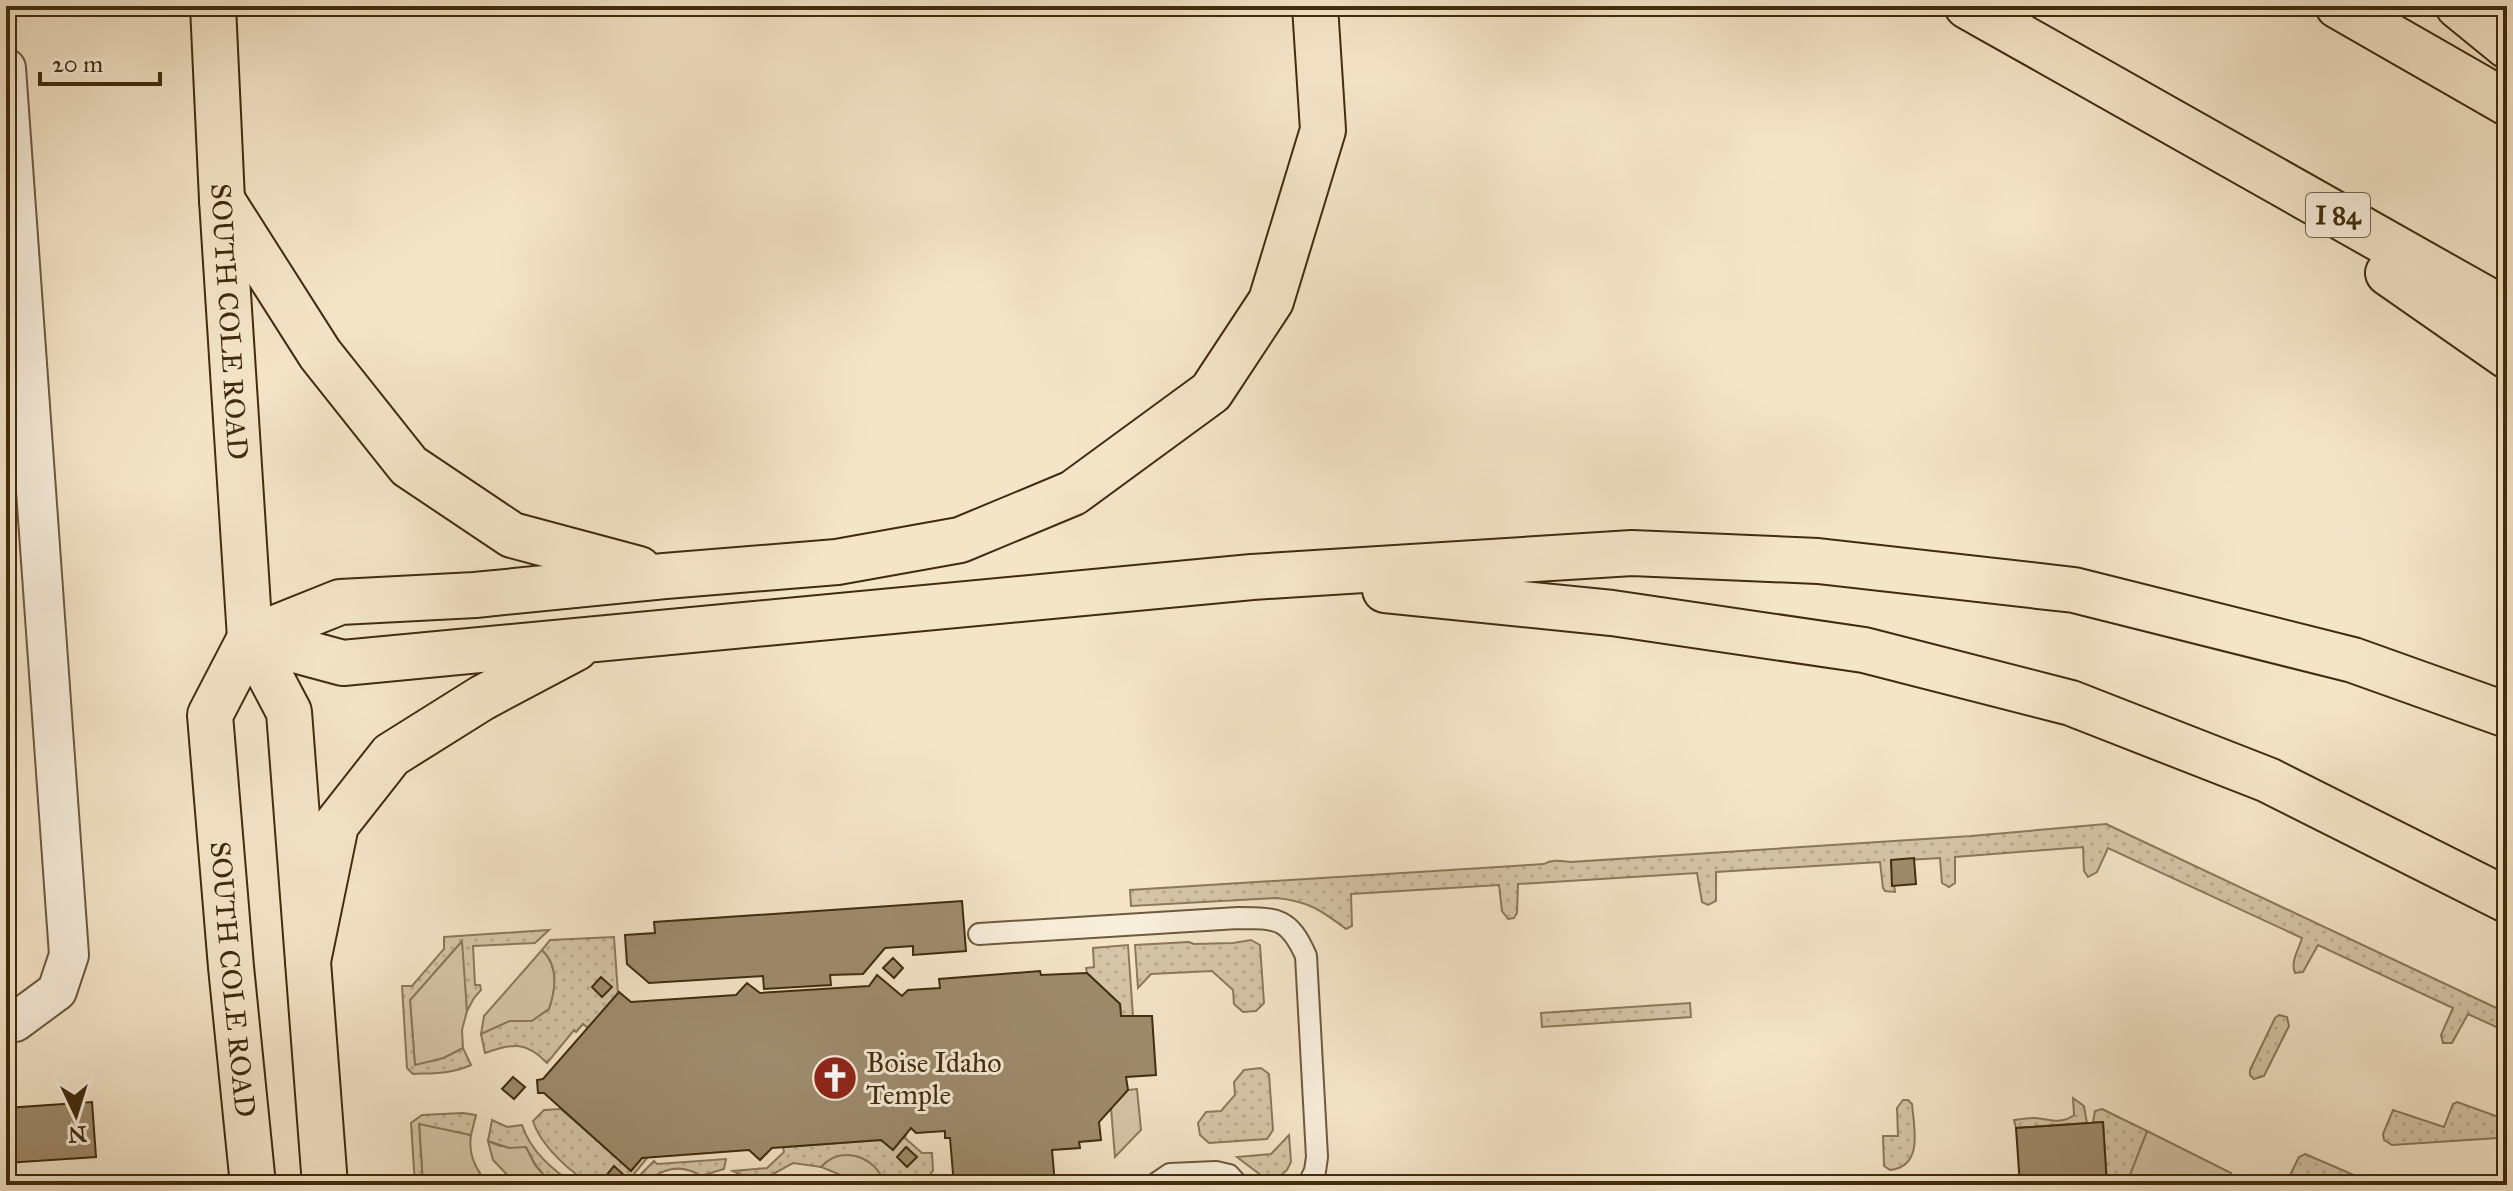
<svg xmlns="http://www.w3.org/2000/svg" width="2513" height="1191" font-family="'IM FELL Great Primer',serif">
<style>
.green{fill:#d5c6a9;stroke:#8a795a;stroke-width:2}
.garden{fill:url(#garden-dots);stroke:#8a795a;stroke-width:2}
.building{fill:#9e8c6e;stroke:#402c0c;stroke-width:2}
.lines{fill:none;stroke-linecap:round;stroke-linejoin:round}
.service-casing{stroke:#6d5a3b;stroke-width:24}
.minor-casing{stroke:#6d5a3b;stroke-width:42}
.primary-casing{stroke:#402c0c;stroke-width:48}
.motorway-casing{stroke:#402c0c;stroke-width:48}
.service{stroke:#f8eedc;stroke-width:20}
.minor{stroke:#f8eedc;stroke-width:38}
.primary{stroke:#f4e5c9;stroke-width:44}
.motorway{stroke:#f4e5c9;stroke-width:44}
.labels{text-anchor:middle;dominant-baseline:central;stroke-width:6;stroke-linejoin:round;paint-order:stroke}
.shield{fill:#f8eedc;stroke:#77664a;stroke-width:2}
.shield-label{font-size:26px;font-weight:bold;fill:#402c0c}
.street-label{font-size:28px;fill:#402c0c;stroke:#f8eedc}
.poi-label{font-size:28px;fill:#402c0c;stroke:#f8eedc;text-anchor:start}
</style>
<defs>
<pattern id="garden-dots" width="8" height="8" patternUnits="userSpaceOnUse" patternTransform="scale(2)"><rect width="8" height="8" fill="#d5c6a9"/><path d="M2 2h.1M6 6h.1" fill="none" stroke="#b8aa90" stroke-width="1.8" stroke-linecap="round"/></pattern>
</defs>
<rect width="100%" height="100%" fill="#f4e5c9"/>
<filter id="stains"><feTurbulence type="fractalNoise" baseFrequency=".0025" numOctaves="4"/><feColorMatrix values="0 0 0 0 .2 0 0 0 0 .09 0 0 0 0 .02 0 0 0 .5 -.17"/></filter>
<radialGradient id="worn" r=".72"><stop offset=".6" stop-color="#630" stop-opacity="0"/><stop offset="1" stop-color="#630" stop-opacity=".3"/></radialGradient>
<path class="green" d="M463 940 467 1011 462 1030 463 1048 444 1058 415 1066 410 1000Z
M542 950C559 966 556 989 549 1009L532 1021H510L481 1034 484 1016Z
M1137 1089 1141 1130 1115 1157 1111 1108 1128 1090Z
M419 1123 471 1135C468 1155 476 1170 489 1185H423Z
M2147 1131 2231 1173 2226 1185H2126Z
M488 1141 500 1146 526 1147 535 1165 552 1185H517L493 1160Z
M841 1154C862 1154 880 1165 885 1185H865L821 1167 832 1157Z"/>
<path class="garden" d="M2106 824 2507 1013V1032L2468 1014 2452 1043H2443L2441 1035 2453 1008 2318 945 2303 972 2295 973C2290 962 2299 949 2302 938L2108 848 2097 872 2088 877 2084 871 2083 847 1955 857V883L1949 887 1942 883 1940 858 1891 861 1895 892 1885 891 1883 888 1880 862 1716 872V901L1708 905 1702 902 1697 873 1518 884 1517 913 1514 918 1508 919 1502 911 1499 885 1351 894 1352 926 1346 929C1321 910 1308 901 1276 898L1131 906 1130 890 1544 864C1552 859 1561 861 1570 862L1971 836Z
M549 930 535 943 473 946 475 985H480L481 990 474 998 467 1011 462 941 410 1000 415 1065 444 1058 463 1048 471 1065C452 1074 433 1073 413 1074L407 1068 402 986H412L444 949V937Z
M614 937 618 994 588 1028 583 1024 576 1032 574 1030 547 1063C525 1040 512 1044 485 1053L481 1034 510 1021H532L549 1009C556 989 559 966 542 950L550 940Z
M1251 940 1260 945 1264 1003 1256 1011 1243 1012 1234 1004 1233 990 1212 971 1151 974 1138 988 1135 945 1189 942 1194 944 1233 943Z
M1128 945 1133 1016H1121L1120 1004 1087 973 1086 968 1094 967 1093 948Z
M1690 1003 1691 1017 1542 1027 1541 1013Z
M2279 1015 2287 1017 2289 1026 2264 1076 2254 1079 2250 1075V1070L2275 1018Z
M1261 1068 1269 1074 1273 1130 1267 1139 1209 1143 1200 1135 1198 1123 1206 1112 1221 1111 1235 1095 1234 1082 1244 1070Z
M2073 1098 2084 1106 2087 1123 2016 1128 2014 1120C2021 1119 2028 1118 2035 1118 2050 1119 2061 1125 2074 1115Z
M1903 1100H1908L1912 1104C1914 1128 1924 1166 1890 1170L1884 1166 1883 1136H1898L1897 1108Z
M2457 1102 2499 1117 2507 1125V1134L2498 1138 2392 1145 2384 1140 2383 1134 2393 1110 2444 1127 2453 1104Z
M561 1109 631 1170 642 1158 648 1157 625 1185H616L624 1176 614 1167 605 1177 614 1185C608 1185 600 1186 594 1184 572 1176 540 1144 533 1121L544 1110Z
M2102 1109 2147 1131 2126 1185H2107L2103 1122H2093L2095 1111Z
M463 1113 476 1115 471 1135 419 1124 423 1185H415L411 1123 422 1115Z
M492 1120 507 1127 522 1125C531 1152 552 1169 575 1185H552L535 1164 526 1147 509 1148 488 1141Z
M906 1135 905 1138 922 1153H932L933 1171 921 1185H885C877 1156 841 1144 821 1167L793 1163 764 1179H749L733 1171 767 1168 784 1152 783 1147 881 1140 893 1149Z
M1289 1135 1291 1162 1287 1170 1279 1177 1262 1176 1237 1157 1271 1154Z
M2305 1154 2370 1182 2381 1185H2285L2299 1157Z
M726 1159 724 1169 701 1176C681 1163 660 1168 645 1185H630L654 1161 657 1164Z
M2507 1177V1185H2388Z"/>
<path class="building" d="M1914 858 1916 884 1892 886 1891 860Z
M962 901 966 951 913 955V946L885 948 863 974 830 975 831 985 764 989 763 976 649 983 627 964 625 935 655 933 654 922Z
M893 958 903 968 894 978 883 968Z
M1040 971 1041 975 1087 973 1120 1004 1121 1016H1152L1156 1075 1126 1077 1128 1090 1099 1122 1101 1140 1079 1142 1080 1148 1052 1150 1055 1185H954L950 1138H945V1131L916 1133 911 1128 893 1150 881 1140 772 1148 760 1160 749 1150 642 1158 631 1171 544 1093H538L537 1080 543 1079 619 992 631 1002 736 995 747 983 760 993 869 986 877 975 902 996 908 990 940 988 939 979Z
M601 977 612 987 602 997 592 987Z
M513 1077 525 1087 514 1099 502 1089Z
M92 1102 96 1157 6 1163V1108Z
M2103 1122 2107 1185H2020L2016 1128Z
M906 1147 917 1157 907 1167 897 1157Z
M614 1166 625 1176 616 1185 605 1177Z"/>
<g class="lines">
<g class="service-casing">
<path id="service" d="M979 934 1238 918C1278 918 1289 918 1306 956L1317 1157 1315 1171 1308 1185
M1154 1185 1170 1174 1216 1172 1229 1175 1238 1185"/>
</g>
<g class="minor-casing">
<path id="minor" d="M6 68 69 955 57 991 15 1022 6 1023"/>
</g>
<g class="primary-casing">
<g id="primary">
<path id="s1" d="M213 6 222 200 250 638 289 712 325 1185"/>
<path id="s2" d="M250 638 210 715 231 967 253 1185"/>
</g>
</g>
<g class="motorway-casing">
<path id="motorway" d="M1967 6 2507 311
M2338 6 2507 103
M2458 6 2507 46
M222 200 320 354 409 466 512 535 639 569
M2388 273 2507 356
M1385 590 1612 613 1864 650 2071 703 2268 780 2507 900
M250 638 343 663 1252 577 1632 553 1818 561 2074 590 2353 660 2507 715
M250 638 340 602 475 595 665 576 837 562 960 540 1073 493 1211 392 1271 301 1323 130 1315 6
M308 961 336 825 391 755 482 698 576 648"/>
</g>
<use href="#service" class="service"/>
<use href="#minor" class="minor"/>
<use href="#primary" class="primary"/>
<use href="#motorway" class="motorway"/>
</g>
<defs>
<g id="church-disc" transform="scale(2.3)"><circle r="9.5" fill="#8f2418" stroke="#f8eedc"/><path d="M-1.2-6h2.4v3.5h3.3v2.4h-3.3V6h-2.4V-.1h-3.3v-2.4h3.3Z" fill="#fff"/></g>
</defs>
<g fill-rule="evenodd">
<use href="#church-disc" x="835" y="1078"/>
</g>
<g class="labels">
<rect class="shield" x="2306" y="193" width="64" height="44" rx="6"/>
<g class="shield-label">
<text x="2338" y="215">I 84</text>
</g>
<g class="street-label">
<text stroke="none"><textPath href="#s1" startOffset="316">SOUTH COLE ROAD</textPath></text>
<text stroke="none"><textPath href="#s2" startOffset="352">SOUTH COLE ROAD</textPath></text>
</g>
<g class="poi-label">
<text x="866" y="1062">Boise Idaho<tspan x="866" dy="32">Temple</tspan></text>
</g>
</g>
<rect width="2513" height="1191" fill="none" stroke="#f4e5c9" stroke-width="32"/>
<rect x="8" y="8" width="2497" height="1175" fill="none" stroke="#402c0c" stroke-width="4"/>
<rect x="16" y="16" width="2481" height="1159" fill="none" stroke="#402c0c" stroke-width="2"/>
<g transform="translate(76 1115) rotate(176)" stroke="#f8eedc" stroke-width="6" paint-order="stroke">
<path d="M0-6L14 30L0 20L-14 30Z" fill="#402c0c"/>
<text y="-12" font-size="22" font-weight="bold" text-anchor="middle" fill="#402c0c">N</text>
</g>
<path d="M40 72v12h120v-12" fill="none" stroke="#402c0c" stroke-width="4"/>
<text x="52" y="72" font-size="24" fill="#402c0c" stroke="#f8eedc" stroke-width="6" paint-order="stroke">20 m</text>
<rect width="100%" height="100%" filter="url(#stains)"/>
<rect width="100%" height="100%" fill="url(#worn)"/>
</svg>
